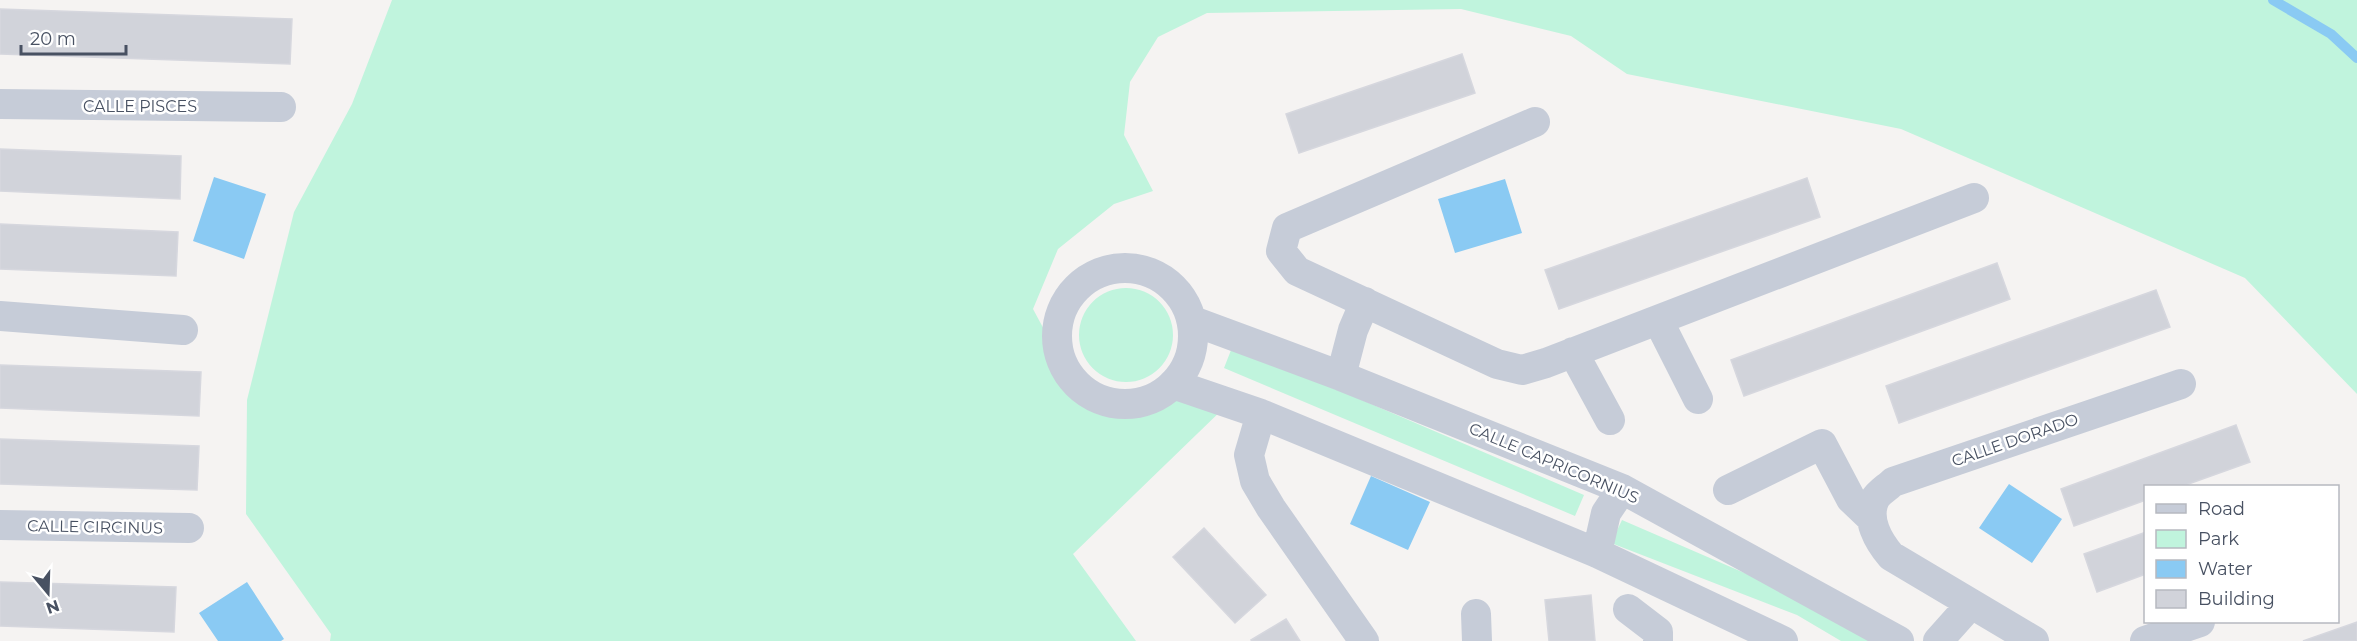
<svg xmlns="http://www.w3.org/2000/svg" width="2357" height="641" font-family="Montserrat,sans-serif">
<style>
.green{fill:#c0f4dd}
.water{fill:#8acaf3}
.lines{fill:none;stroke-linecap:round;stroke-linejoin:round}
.stream{stroke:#8acaf3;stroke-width:10}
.building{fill:#d1d3da;stroke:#d6d7de;stroke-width:1.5}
.minor{stroke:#c6ccd8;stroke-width:30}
.labels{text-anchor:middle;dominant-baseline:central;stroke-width:5;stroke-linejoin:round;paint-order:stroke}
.street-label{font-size:16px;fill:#485162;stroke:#fff}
</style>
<rect width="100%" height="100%" fill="#f5f3f2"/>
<path class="green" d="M392 0H2357V394L2245 278 1901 129 1627 74 1571 36 1461 9 1207 13 1158 37 1130 82 1124 135 1153 191 1114 204 1058 249 1033 309 1068 374 1117 404 1173 384 1228 404 1073 554 1136 641H330L331 634 246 514 247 400 294 212 352 104Z
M1079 335a47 47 0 1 1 94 0a47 47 0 1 1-94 0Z
M1233 345 1584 495 1575 516 1224 368Z
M1622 520 1777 587 1881 641H1841L1797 615 1611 543Z"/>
<path class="water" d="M214 177 266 194 244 259 193 241Z
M1505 179 1522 233 1455 253 1438 199Z
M1371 476 1430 502 1408 550 1350 524Z
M2009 484 2062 519 2032 563 1979 528Z
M247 582 284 639 281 641H218L199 613Z"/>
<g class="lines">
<path class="stream" d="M2273 0 2331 34 2357 58"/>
</g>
<path class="building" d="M0 9 292 19 290 64 0 54Z
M1462 54 1475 93 1299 153 1286 114Z
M0 149 181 156 180 199 0 191Z
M1807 178 1820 217 1559 309 1545 270Z
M0 224 178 232 176 276 0 269Z
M1997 263 2010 299 1744 396 1731 360Z
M2156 290 2170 327 1899 423 1886 386Z
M0 365 201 372 199 416 0 408Z
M2236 425 2250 462 2183 486H2146V500L2074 526 2061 489Z
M0 439 199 446 197 490 0 484Z
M1204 528 1266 595 1235 623 1173 557Z
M2146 532V574L2097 592 2084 554Z
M0 582 176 587 174 632 0 626Z
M1591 595 1595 641H1549L1545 600Z
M1286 619 1300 641H1252L1251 640Z
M2357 622V641H2303Z"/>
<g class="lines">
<path class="minor" d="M0 104 281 107
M1535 122 1287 228 1281 251 1297 271 1497 364 1522 370 1546 363 1974 198
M1057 336a68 68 0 1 1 136 0a68 68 0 1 1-136 0Z
M0 316 183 330
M1658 320 1698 399
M1193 321 1341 376 1622 489 1899 641
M1573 352 1610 420
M1341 376 1353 330 1365 302
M1173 384 1261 414 1597 553 1783 641
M1261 414 1249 455 1255 481 1271 508 1364 641
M1728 490 1822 444 1851 499 1872 519
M0 525 189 528
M1597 553 1606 513 1622 489
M1628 609 1658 632V641
M1476 614 1477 641
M1938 641 1971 604
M2034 641 1891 556C1879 542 1865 519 1875 499 1878 493 1888 487 1893 482L2181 384
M2145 641 2200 622"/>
</g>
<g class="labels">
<g class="street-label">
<text x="140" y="106">CALLE PISCES</text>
<text transform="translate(2015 440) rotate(-19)">CALLE DORADO</text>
<text transform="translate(1554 463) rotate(23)">CALLE CAPRICORNIUS</text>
<text transform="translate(95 527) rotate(1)">CALLE CIRCINUS</text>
</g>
</g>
<rect x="2144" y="485" width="195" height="138" fill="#ffffff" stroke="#b6b9c0" stroke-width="1.5"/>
<rect x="2156" y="504" width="30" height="9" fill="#c6ccd8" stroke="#b6b9c0" stroke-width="1.5"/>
<text x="2198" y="515" font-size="18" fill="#485162">Road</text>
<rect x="2156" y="530" width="30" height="18" fill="#c0f4dd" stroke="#b6b9c0" stroke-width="1.5"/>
<text x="2198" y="545" font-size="18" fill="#485162">Park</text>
<rect x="2156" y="560" width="30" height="18" fill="#8acaf3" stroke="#b6b9c0" stroke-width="1.5"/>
<text x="2198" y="575" font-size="18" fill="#485162">Water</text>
<rect x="2156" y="590" width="30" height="18" fill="#d1d3da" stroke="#b6b9c0" stroke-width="1.5"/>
<text x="2198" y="605" font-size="18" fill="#485162">Building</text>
<g transform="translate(48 593) rotate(161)" stroke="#ffffff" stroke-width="4.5" paint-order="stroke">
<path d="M0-4.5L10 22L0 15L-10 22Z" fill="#485162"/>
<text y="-9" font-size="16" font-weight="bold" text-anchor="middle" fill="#485162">N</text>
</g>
<path d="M21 45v9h105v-9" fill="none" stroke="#485162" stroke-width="3"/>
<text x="30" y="45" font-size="18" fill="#485162" stroke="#ffffff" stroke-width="4.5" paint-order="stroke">20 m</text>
</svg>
